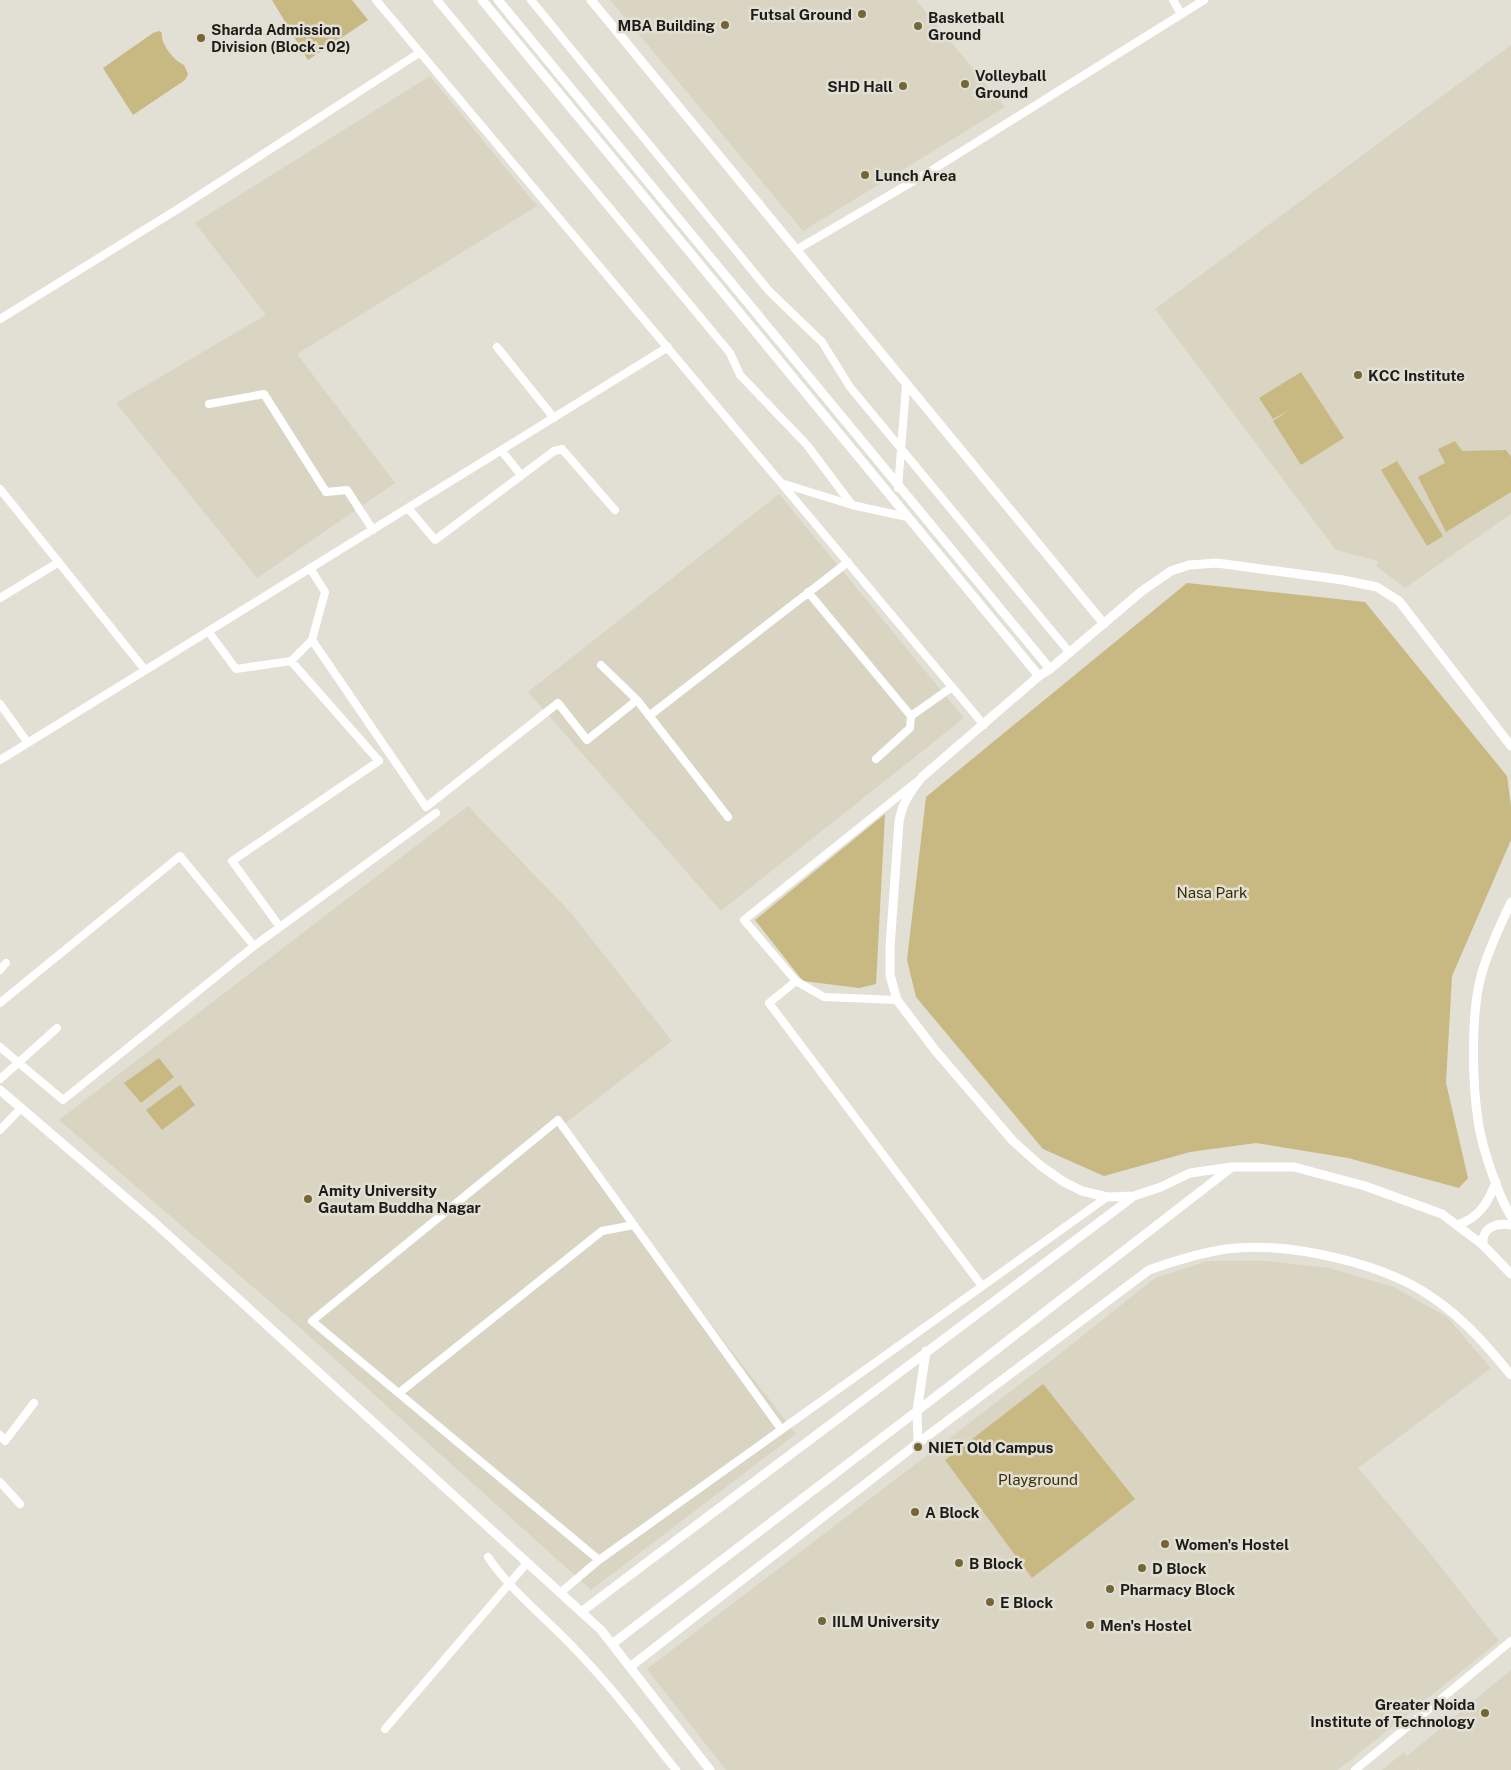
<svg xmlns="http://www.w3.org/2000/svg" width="1511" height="1770" font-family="'Public Sans',sans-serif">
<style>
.built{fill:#dad5c3}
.green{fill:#c8b882}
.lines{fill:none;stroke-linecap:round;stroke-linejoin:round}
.minor{stroke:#fff;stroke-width:8}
.tertiary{stroke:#fff;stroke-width:9}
.poi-dot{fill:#756735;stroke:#e2dfd4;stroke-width:2}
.labels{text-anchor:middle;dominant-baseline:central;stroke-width:5;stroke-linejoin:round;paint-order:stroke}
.poi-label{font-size:15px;font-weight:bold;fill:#1d1c18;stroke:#e2dfd4;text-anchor:start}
.park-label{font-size:15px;fill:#3a2f04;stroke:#e2dfd4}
</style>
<rect width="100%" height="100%" fill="#e2dfd4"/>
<path class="built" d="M610 0H916L1005 107 803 231Z
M1511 45V514L1405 588 1376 566 1378 561 1336 550 1155 309Z
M430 76 537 206 297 354 395 483 257 578 116 403 266 315 195 223Z
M779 494 964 718 721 911 528 692Z
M468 806 571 913 672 1041 559 1128 796 1434 591 1590 298 1326 59 1120Z
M1208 1261H1268L1329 1268 1394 1287 1447 1317 1491 1368 1358 1468 1430 1553 1499 1641 1338 1770H726L647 1669 1061 1353 1155 1278Z
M1511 1670V1770H1419L1416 1766 1418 1770H1382L1404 1752 1407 1756Z"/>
<path class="green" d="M272 0H352L368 20 308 60Z
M159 31 162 33C160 43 174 61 184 65L188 74 185 80 133 115 103 68 153 33Z
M1301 372 1344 438 1301 465 1273 421 1291 409 1273 419 1259 398Z
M1455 441 1462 451 1506 450 1511 457V492L1446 532 1418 477 1445 463 1438 449Z
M1397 461 1443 536 1427 546 1381 470Z
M1187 583 1365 602 1507 776 1511 806V840L1452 976 1446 1083 1468 1178 1459 1188 1348 1158 1256 1143 1190 1152 1104 1176 1043 1149 916 997 907 960 926 797Z
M885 814 876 984 859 988 803 981 755 920Z
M159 1058 174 1077 141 1103 124 1083Z
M180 1085 195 1105 162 1130 146 1110Z
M1043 1384 1135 1499 1032 1578 945 1460Z"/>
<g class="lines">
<path class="minor" d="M376 0 984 725
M437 0 730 353 740 375 807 445 852 505
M531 0 769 291 822 342 850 387 1070 653
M1173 0 1181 14
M796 250 929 172 1204 0
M0 319 178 209 419 53
M497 347 554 418
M209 404 264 394 326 492 347 490 373 530
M501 450 521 475
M784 484 852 505 907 517
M898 488 906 386
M0 489 145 670
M408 508 435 540 554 451 562 449 615 510
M808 592 911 716
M0 598 59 562
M208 631 236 669 291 661 312 640 325 592 310 568
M312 640 426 807 558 703 587 740 637 700 728 817
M601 665 637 700
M0 704 28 743
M649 716 848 562
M876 759 910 728 911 716 952 687
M0 760 668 347
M280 927 232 861 379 761 291 661
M0 970 6 963
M796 981 769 1003 982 1286
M897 1000 824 997 796 981 744 920 915 783
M0 1003 180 856 254 946
M0 1047 63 1100 254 946 436 813
M0 1079 57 1028
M0 1130 21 1108
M399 1393 602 1231 634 1225
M0 1435 5 1441 34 1403
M0 1482 20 1504
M488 1557C509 1589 548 1620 575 1649 612 1687 643 1729 676 1770
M599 1560 312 1321 558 1120 781 1429
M560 1593 599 1560 1107 1197
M385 1729 527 1563
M1355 1770 1511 1641"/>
<path class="tertiary" d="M482 0 1039 676
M498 0 1050 669
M591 0 1104 624
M1511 746 1399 601 1377 587 1343 580 1217 563 1189 565 1171 571 1142 591 1050 669 1039 676 922 777C910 792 902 803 899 822L890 947V975L897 1000 935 1050 1013 1141 1041 1166 1064 1182 1082 1191 1107 1197 1134 1196 1161 1187 1190 1173 1232 1167H1294L1365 1186 1442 1214 1483 1245 1511 1274
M1511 902C1500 926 1488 950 1481 976 1471 1013 1472 1081 1478 1120 1481 1144 1498 1196 1511 1216
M0 1090 155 1223 601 1630 710 1770
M1457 1225C1479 1218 1488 1203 1496 1182
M1483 1245C1481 1228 1496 1222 1511 1225
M918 1443 917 1411 926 1351
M581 1612 1134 1196
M612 1644 917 1411 1232 1167
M630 1667 918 1443 1149 1270C1174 1261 1200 1253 1226 1249 1288 1241 1386 1263 1436 1300 1466 1321 1488 1347 1511 1375"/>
</g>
<g class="poi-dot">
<circle cx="862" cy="14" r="5"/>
<circle cx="725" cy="25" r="5"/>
<circle cx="918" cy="26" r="5"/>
<circle cx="201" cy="38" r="5"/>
<circle cx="965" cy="84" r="5"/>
<circle cx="903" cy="86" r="5"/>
<circle cx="865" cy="175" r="5"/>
<circle cx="1358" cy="375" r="5"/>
<circle cx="308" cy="1199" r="5"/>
<circle cx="918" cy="1447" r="5"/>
<circle cx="915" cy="1512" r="5"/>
<circle cx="1165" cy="1544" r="5"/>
<circle cx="959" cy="1563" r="5"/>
<circle cx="1142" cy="1568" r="5"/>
<circle cx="1110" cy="1589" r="5"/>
<circle cx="990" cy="1602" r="5"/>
<circle cx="822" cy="1621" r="5"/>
<circle cx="1090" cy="1625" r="5"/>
<circle cx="1485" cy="1713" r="5"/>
</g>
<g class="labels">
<g class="poi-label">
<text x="852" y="14" text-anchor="end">Futsal Ground</text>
<text x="928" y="17">Basketball<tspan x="928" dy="17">Ground</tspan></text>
<text x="715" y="25" text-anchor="end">MBA Building</text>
<text x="211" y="29">Sharda Admission<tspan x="211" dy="17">Division (Block - 02)</tspan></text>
<text x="975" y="75">Volleyball<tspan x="975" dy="17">Ground</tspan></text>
<text x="893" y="86" text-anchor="end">SHD Hall</text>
<text x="875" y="175">Lunch Area</text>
<text x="1368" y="375">KCC Institute</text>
<text x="318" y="1190">Amity University<tspan x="318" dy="17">Gautam Buddha Nagar</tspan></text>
<text x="928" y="1447">NIET Old Campus</text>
<text x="925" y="1512">A Block</text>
<text x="1175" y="1544">Women's Hostel</text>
<text x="969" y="1563">B Block</text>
<text x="1152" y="1568">D Block</text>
<text x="1120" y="1589">Pharmacy Block</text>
<text x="1000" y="1602">E Block</text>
<text x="832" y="1621">IILM University</text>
<text x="1100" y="1625">Men's Hostel</text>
<text x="1475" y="1704" text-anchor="end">Greater Noida<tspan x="1475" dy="17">Institute of Technology</tspan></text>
</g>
<g class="park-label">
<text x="1212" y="892">Nasa Park</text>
<text x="1038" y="1479">Playground</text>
</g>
</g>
</svg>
